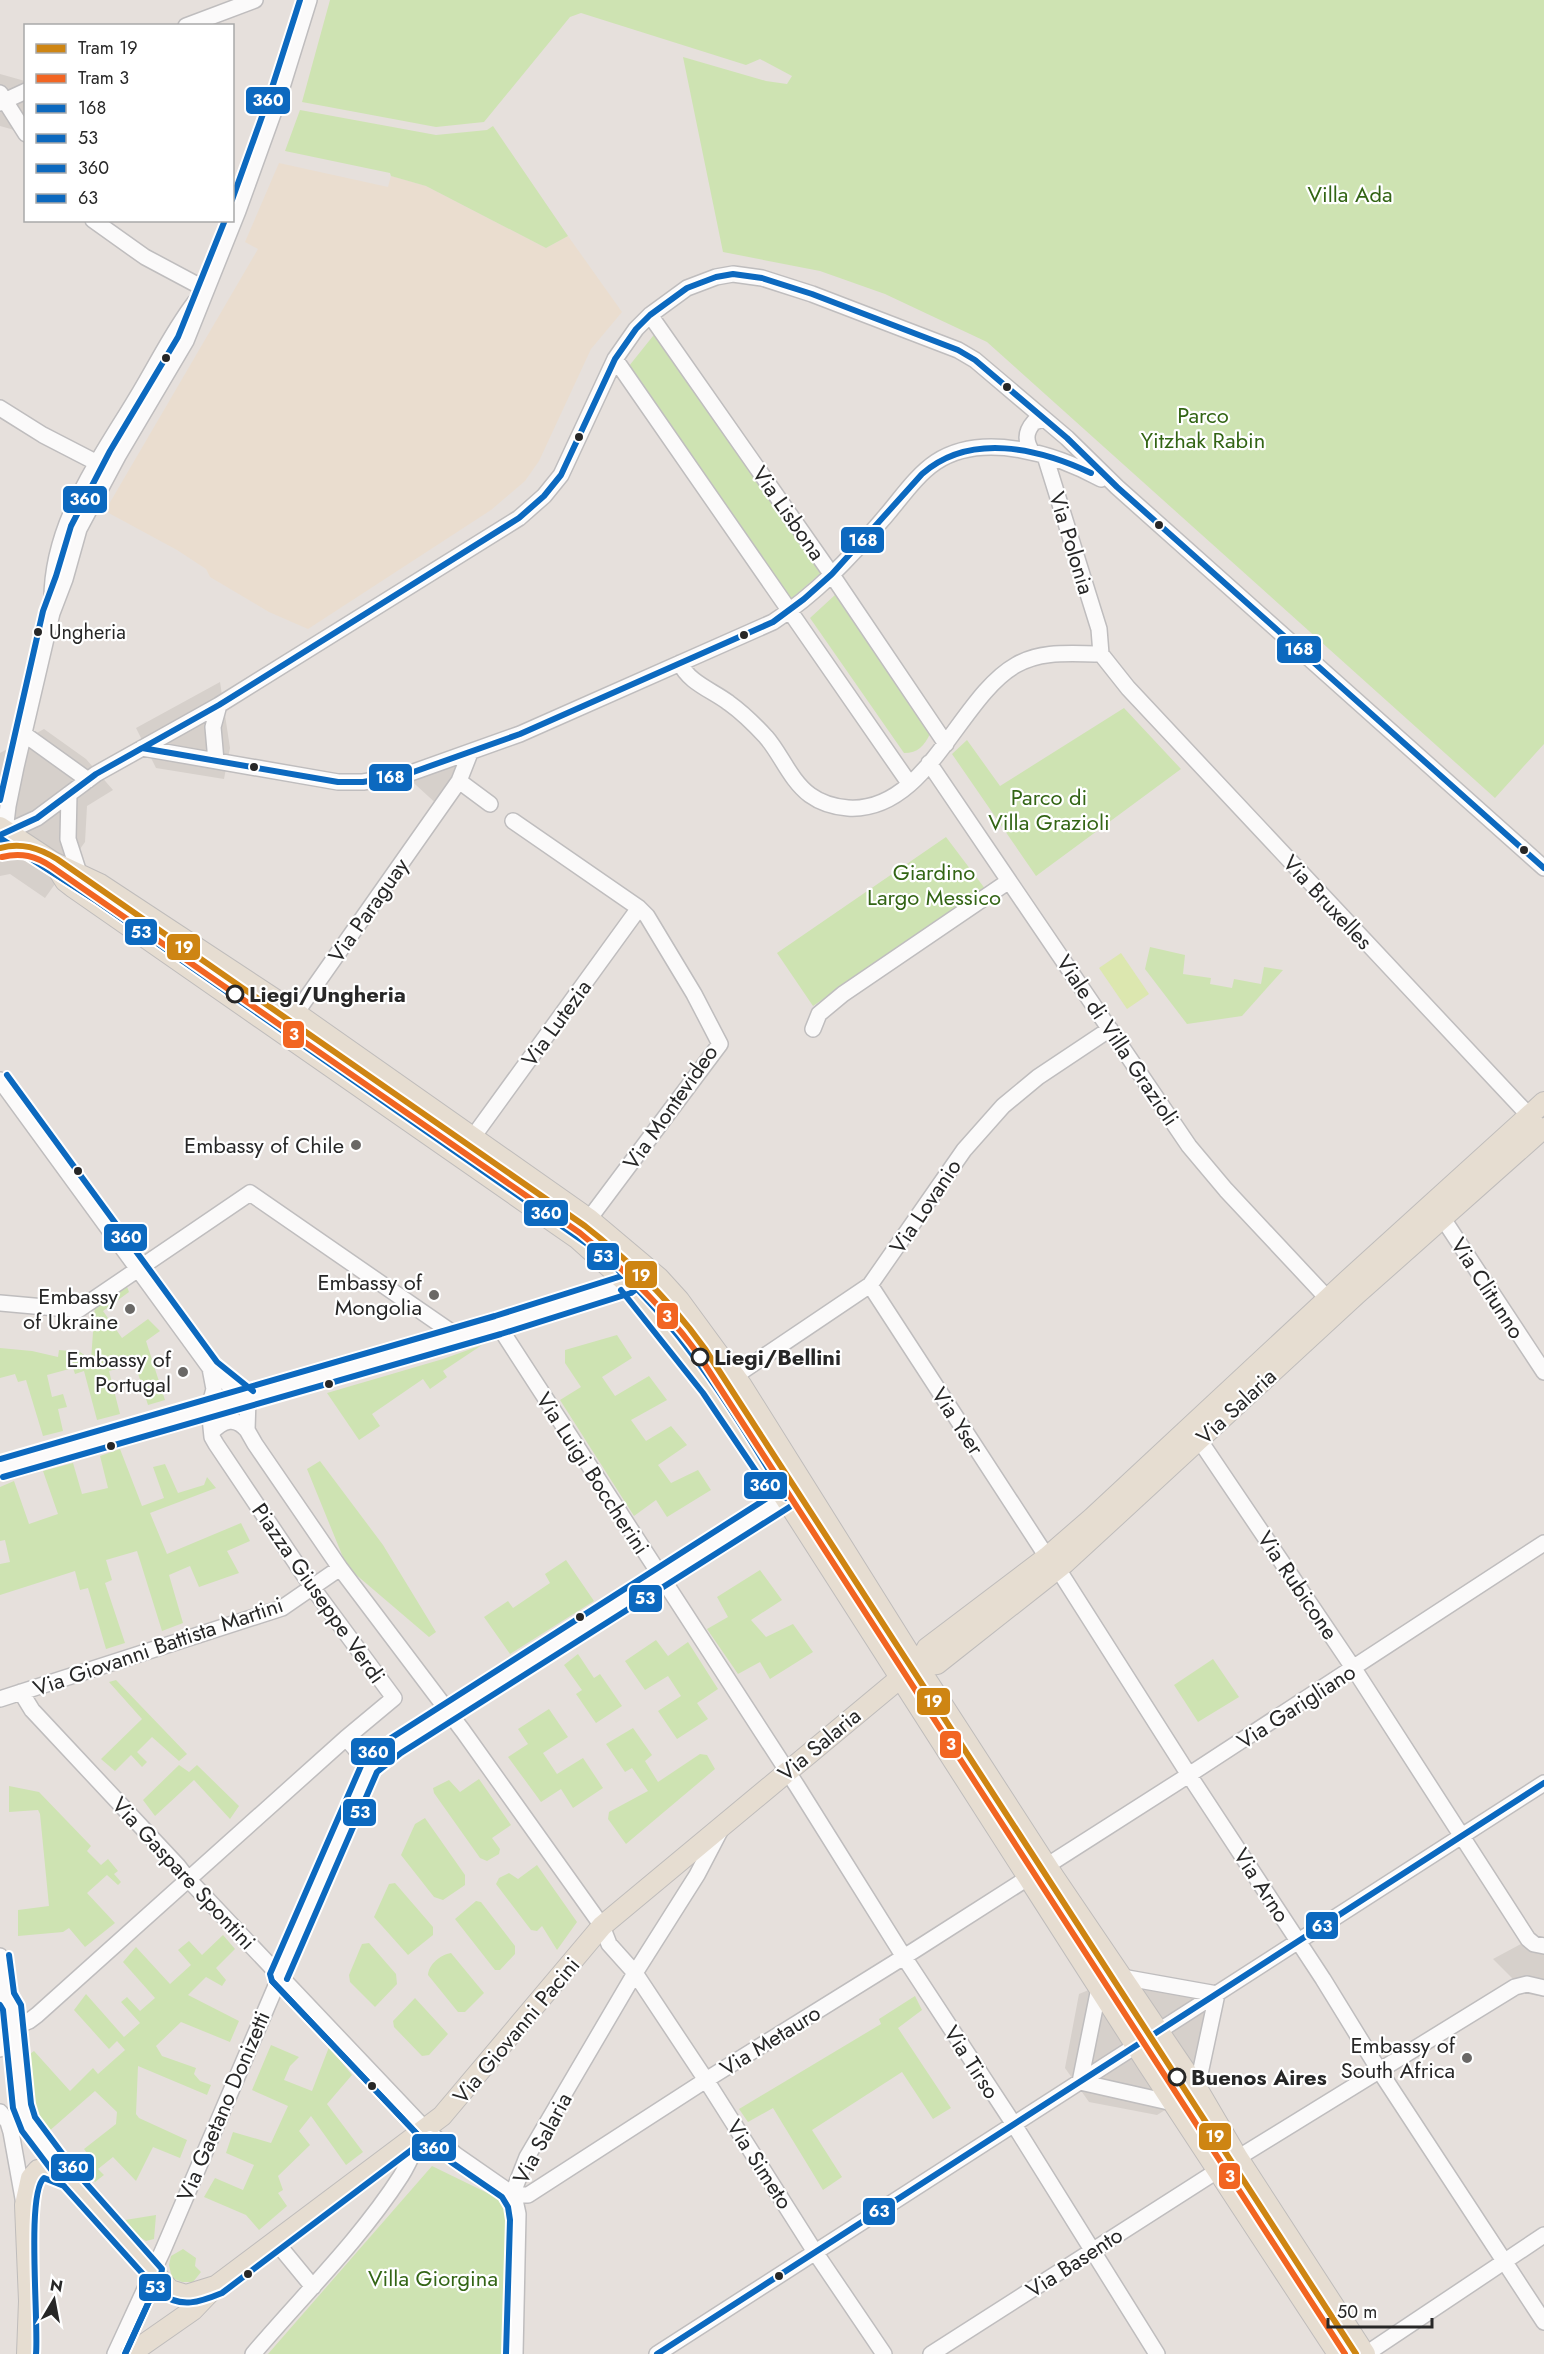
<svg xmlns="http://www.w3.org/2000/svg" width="1544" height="2354" font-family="Jost,sans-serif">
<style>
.education{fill:#eaddcf}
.green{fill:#cee3b2}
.pitch{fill:#dce7af}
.plaza{fill:#d6d0cb}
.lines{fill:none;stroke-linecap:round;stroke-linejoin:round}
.minor-casing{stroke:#bfbdbe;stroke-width:18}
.major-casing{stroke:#bfbcbb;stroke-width:22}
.minor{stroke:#fbfafa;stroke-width:15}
.major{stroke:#e6ddd1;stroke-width:20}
.bus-1-casing{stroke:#fff;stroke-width:10}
.bus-2-casing{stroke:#fff;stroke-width:10}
.bus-3-casing{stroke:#fff;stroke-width:10}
.bus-4-casing{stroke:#fff;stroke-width:10}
.bus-1{stroke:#0c69bf;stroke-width:6}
.bus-2{stroke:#0c69bf;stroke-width:6}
.bus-3{stroke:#0c69bf;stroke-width:6}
.bus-4{stroke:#0c69bf;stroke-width:6}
.tram-1-casing{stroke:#fff;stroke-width:10}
.tram-2-casing{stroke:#fff;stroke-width:10}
.tram-1{stroke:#ce8513;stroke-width:6}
.tram-2{stroke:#f26522;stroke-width:6}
.bus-dot{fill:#272727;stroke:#fff;stroke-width:2}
.stop-dot{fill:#fff;stroke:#272727;stroke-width:3}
.poi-dot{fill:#6a6866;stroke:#fff;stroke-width:2}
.labels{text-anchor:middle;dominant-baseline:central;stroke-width:4.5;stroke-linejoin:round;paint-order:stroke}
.bus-label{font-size:20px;fill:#272727;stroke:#fff;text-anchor:start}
.park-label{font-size:22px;fill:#336515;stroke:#fff}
.street-label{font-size:22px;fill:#272727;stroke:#fff}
.stop-label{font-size:22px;font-weight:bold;fill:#272727;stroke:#fff;text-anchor:start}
.poi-label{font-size:22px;fill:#272727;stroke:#fff;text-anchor:end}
.line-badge{stroke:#fff;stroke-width:2}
.badge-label{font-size:16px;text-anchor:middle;font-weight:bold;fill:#fff}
</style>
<rect width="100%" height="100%" fill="#e6e0dc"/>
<path class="education" d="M279 163 388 187 391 176 426 186 546 248 568 236 622 312 591 349 539 461 525 481 491 510 308 629 269 612 210 577 206 569 177 550 105 511 258 249 245 242Z"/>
<path class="green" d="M330 0H1544V744L1495 798 987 342 885 294 820 271 723 252 683 57 766 81 787 84 792 76 760 59 746 65 581 13 570 17 484 122 436 127 302 102Z
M300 110 436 135 487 130 493 126 568 236 546 248 426 186 391 176 390 173 285 151Z
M657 331 822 572 791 599 629 366Z
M835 595 930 734C924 746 918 753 904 753L810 618Z
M1124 708 1181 769 1036 876 952 754 967 740 1000 786Z
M946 837 986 890 813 1006 777 953Z
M1150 947 1185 955 1183 974 1211 978 1210 984 1232 988 1234 979 1261 984 1264 967 1283 970 1242 1016 1187 1024 1145 969Z
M126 1284 129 1292 103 1311 122 1338 148 1319 160 1331 146 1341 165 1400 148 1405 135 1364 109 1371 120 1414 97 1420 84 1371 75 1374 73 1368 47 1375 52 1397 63 1394 67 1407 58 1409 63 1431 43 1436 26 1380 18 1382 15 1374 0 1378V1348L32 1351 58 1357 59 1350 80 1352 91 1360 95 1305Z
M617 1335 632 1358 602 1377 615 1396 649 1376 667 1400 631 1420 646 1441 671 1426 687 1445 658 1465 671 1483 698 1470 711 1490 667 1517 656 1500 634 1516 560 1400 581 1387 565 1363V1350Z
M482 1345 443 1371 447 1377 430 1389 423 1379 372 1414 380 1426 359 1440 327 1393 443 1359Z
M120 1449 142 1506 164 1498 153 1467 165 1464 178 1493 204 1485 207 1477 216 1488 150 1513 167 1554 241 1523 250 1541 227 1551 239 1573 199 1587 190 1566 169 1575 183 1623 162 1631 137 1551 106 1560 112 1580 105 1583 125 1643 106 1649 88 1588 80 1590 75 1571 0 1595V1564L10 1562 5 1540 0 1541V1487L14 1481 29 1524 58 1514 43 1471 73 1463 82 1494 108 1488 100 1456Z
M320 1461 383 1545 436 1632 429 1637 347 1567 307 1469Z
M566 1560 594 1601 510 1654 484 1617 508 1601 513 1608 550 1583 545 1574Z
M760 1570 782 1600 751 1620 766 1637 793 1624 813 1652 770 1679 760 1662 738 1674 707 1629 728 1617 717 1597Z
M656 1640 668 1656 688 1642 718 1689 697 1703 708 1719 677 1739 658 1711 681 1696 668 1676 645 1690 625 1661Z
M578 1654 594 1678 600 1674 622 1706 596 1723 576 1694 582 1690 564 1665Z
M1213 1659 1239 1697 1198 1722 1174 1685Z
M116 1680 187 1754 179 1761 152 1737 137 1752 147 1762 142 1767 131 1755 115 1771 101 1759 142 1719 109 1682Z
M549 1709 568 1737 543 1753 557 1774 583 1758 603 1788 573 1808 561 1789 541 1802 508 1757 528 1744 518 1729Z
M633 1728 652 1755 645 1761 658 1782 700 1754 707 1755 715 1769 626 1844 608 1819 609 1812 648 1791 632 1768 625 1772 606 1744Z
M179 1765 189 1772 197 1765 239 1806 230 1819 194 1780 155 1816 143 1800Z
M479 1779 511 1825 492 1838 500 1849 499 1854 487 1861 480 1858 434 1793 433 1788 449 1780 460 1792Z
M9 1786 39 1792 91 1846 87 1851 101 1865 108 1859 118 1871 114 1874 121 1882 118 1885 107 1875 87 1893 115 1923 85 1947 69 1928 63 1932 18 1936V1910L49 1906 40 1814 38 1810 9 1812Z
M425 1818 465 1875V1885L443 1900 434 1897 401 1855 415 1824Z
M537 1865 577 1922 557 1950 542 1926 537 1931 531 1930 496 1884 499 1878 509 1873 518 1879Z
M395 1883 433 1927V1935L408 1955 374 1917 389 1884Z
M476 1901 481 1902 515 1946V1954L500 1970H495L455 1919Z
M223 1935 235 1949 216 1968 226 1980 222 1986 206 1977 188 1995 239 2021 230 2042 181 2022 156 2046 162 2056 196 2068 194 2074 200 2081 211 2085 207 2095 138 2066 136 2114 139 2118 187 2140 180 2158 153 2147 136 2181 113 2157 98 2169 104 2175 95 2182 76 2161 87 2153 84 2149 116 2124 117 2112 95 2091 48 2132 36 2117 32 2104 27 2056 34 2051 70 2091 93 2068 98 2074 125 2050 117 2041 109 2049 74 2010 86 1994 124 2037 140 2023 121 2002 127 1997 140 2011 155 1998 123 1962 136 1947 170 1984 191 1965 178 1950 189 1941 202 1955Z
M369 1943 396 1974 397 1984 375 2007 350 1982 349 1975 362 1944Z
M451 1953 484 1993 465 2012H458L428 1975C429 1964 440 1955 451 1953Z
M915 1996 922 2010 898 2028 951 2108 933 2119 902 2072 812 2130 842 2177 823 2190 773 2108 748 2122 739 2109 881 2024 879 2019Z
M415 1998 448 2034 429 2055 422 2056 394 2027 393 2021Z
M271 2045 299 2057 290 2066 284 2080 312 2091 329 2047 352 2075 327 2104 363 2152 346 2165 311 2116 299 2131 310 2145 278 2176 283 2190 278 2193 287 2206 259 2230 246 2215 204 2197 215 2178 243 2190 254 2165 226 2153 233 2132 271 2143 288 2106 252 2090Z
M432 2166 510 2204 506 2354H268Z
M156 2215 154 2239 146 2241 138 2236 125 2220Z
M183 2249 196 2258 195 2266 201 2272 193 2282H182L172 2278 169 2265 171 2256Z"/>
<path class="pitch" d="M1121 953 1149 994 1127 1009 1099 968Z"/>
<path class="plaza" d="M0 74 25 81V133L0 126Z
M220 682 230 748 224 779 156 768 136 728Z
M44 729 86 759 113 790 87 806 85 842 45 898 10 874 0 876V753Z
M470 753 440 807 405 775Z
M1534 1937 1544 1940V1997L1528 1994 1493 1959Z
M1132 1972 1223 2001 1204 2086 1157 2115 1089 2102 1065 2068 1079 1994Z"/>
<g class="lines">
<g class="minor-casing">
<path id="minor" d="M186 26 255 0
M0 93 26 134
M0 103 26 91
M93 220 145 257 205 289
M650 315 832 575 946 744
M615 359 909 783
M0 408 43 435 105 467
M1032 452C1025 441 1025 432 1034 422L1044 419
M1045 456 1099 629 1101 654 1128 688 1535 1122
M52 604C50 524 101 458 140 392 158 362 174 329 195 302
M680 663C689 683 712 690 729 703 743 713 754 724 766 737 781 754 790 780 810 795 821 803 835 807 848 808 927 813 959 697 1016 665 1042 650 1072 654 1101 654
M24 734 88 780
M142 748 338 782H363L405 775 520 734 773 622C816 594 850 558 883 519 899 501 915 476 936 462 983 431 1056 454 1101 479
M216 761 213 727 219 705
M929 763 1189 1146 1226 1190 1329 1300
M459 781 490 804
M69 794 68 839 79 873
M513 821 639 908 647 916 694 994 720 1044 589 1219
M5 831 8 806 16 767 52 613 65 579 79 529 118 456 186 341 238 211 278 100 309 0
M0 835 37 818 96 774 219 705 519 518 544 496 561 475 615 359 636 329 650 315 687 288 716 277 733 274 762 278 812 294 958 350 975 360 1067 438 1117 487 1544 868
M296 1013 459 781 470 753
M813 1029 819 1014 843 994 1009 881
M0 1080 210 1368 229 1385 248 1398
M473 1137 639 908
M1438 1211 1544 1372
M870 1285 1047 1557
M0 1303 78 1310 250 1193 457 1336
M498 1325 797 1786 904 1957 1013 2123 1157 2354
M735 1376 870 1285 964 1150 1003 1106 1038 1077 1110 1029
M248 1398 247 1430 255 1444 340 1568 463 1731 602 1926 609 1944 635 1973 706 2080 815 2252 884 2354
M212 1432C223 1420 235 1416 247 1430
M1194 1432 1358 1675 1528 1939 1534 1944 1544 1946
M0 1468 431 1343 498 1325 628 1284 648 1267
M1058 1569 1189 1775 1323 1979 1379 2070 1544 2322
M21 1692 32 1710 178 1866 188 1879 425 2129 456 2155 508 2191 515 2200 518 2214 515 2354
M0 1699 282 1608 340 1568
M346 1738 370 1766
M0 1956 5 1996 12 2007 25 2117 67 2176
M1122 1977 1217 1994
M0 2012 2 2036 0 2049
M14 2027 29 2021 37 2015 346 1738 394 1698 312 1587 216 1444 212 1437 209 1408 214 1389 210 1368
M1080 2082 1173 2103
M1080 2082 1099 1988
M1197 2088 1217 1994
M0 2112 8 2122 11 2132 24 2204
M512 2195H528L706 2080 915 1950 1181 1780 1544 1543
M512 2195 527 2157 635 1973 697 1875 720 1831
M276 2242 313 2287
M115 2354 163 2250 370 1766 396 1746 784 1498
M253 2354C303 2295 359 2241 401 2176 410 2162 416 2146 423 2131
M657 2354 1544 1783
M931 2354 1231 2162 1515 1987 1527 1984 1544 1988
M1366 2354 1544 2235"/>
</g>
<g class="major-casing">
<path id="major" d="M0 827 53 862 100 884 296 1013 589 1219 659 1278 679 1300 742 1386 908 1651 1054 1877 1197 2088 1238 2158 1365 2354
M53 862 65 881 74 888 578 1239 628 1284 664 1326 753 1448 1147 2063 1338 2354
M918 1666 927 1648 1047 1557 1092 1518 1351 1277 1544 1102
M27 2354 29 2301 25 2205 31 2178 38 2170 51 2169 69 2178 170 2290 186 2295 215 2286
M130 2354 193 2310 217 2285 442 2116 602 1926 899 1679 918 1666 937 1664 1065 1563 1357 1294 1544 1128"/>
</g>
<use href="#minor" class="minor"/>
<use href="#major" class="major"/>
<g class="bus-1-casing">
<path id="bus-1" d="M128 756 142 748 338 782H363L405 775 520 734 773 622 804 599 832 574 922 474C970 432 1038 448 1091 473
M0 835 37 818 96 774 219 705 519 518 544 496 561 475 615 359 636 329 650 315 687 288 716 277 733 274 762 278 812 294 958 350 975 360 1067 438 1117 487 1544 868"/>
</g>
<g class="bus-2-casing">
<path id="bus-2" d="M0 838 97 901 596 1250C679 1321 730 1406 786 1498
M3 1477 501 1334 631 1293 644 1283
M287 1979 377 1772 401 1753 799 1501
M272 1981 418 2135
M0 2005 3 2010 13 2108 22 2131 62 2184 160 2293C181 2309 200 2302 222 2293L430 2136
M36 2354C39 2323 26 2193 44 2178L64 2186
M125 2354 161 2275"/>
</g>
<g class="bus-3-casing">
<path id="bus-3" d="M232 200 269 97 300 0
M0 800 43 611 56 576 71 526 110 451 178 337 225 220
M7 1075 217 1362 253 1391
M0 1459 495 1316 625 1275 575 1233 97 901 0 839
M9 1955 14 1993 21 2005 31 2104 35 2117 76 2172 162 2269 161 2275 125 2354
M506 2354 510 2220 508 2207 502 2197 451 2162 418 2135 272 1981 270 1974 364 1759 391 1738 772 1495 703 1393 621 1290"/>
</g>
<g class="bus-4-casing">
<path id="bus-4" d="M657 2354 1544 1783"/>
</g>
<use href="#bus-1" class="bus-1"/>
<use href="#bus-2" class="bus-2"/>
<use href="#bus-3" class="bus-3"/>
<use href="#bus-4" class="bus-4"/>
<g class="tram-1-casing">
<path id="tram-1" d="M0 848C21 842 39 848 57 859L585 1226C631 1262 671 1301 705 1349L1356 2354"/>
</g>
<g class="tram-2-casing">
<path id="tram-2" d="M2 857C21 852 36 856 52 867L580 1233C624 1269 664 1307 698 1354L1345 2354"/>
</g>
<use href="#tram-1" class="tram-1"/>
<use href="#tram-2" class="tram-2"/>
</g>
<g class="bus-dot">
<circle cx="166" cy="358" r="5"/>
<circle cx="1007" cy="387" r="5"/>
<circle cx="579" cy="437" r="5"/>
<circle cx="1159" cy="525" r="5"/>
<circle cx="38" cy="632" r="5"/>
<circle cx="744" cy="635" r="5"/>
<circle cx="254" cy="767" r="5"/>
<circle cx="1524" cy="850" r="5"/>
<circle cx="78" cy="1171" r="5"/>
<circle cx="329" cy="1384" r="5"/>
<circle cx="111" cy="1446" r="5"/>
<circle cx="580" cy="1617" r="5"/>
<circle cx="372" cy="2086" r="5"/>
<circle cx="248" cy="2274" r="5"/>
<circle cx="779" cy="2276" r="5"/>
</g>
<g class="stop-dot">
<circle cx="235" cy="994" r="8"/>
<circle cx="700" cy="1357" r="8"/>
<circle cx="1177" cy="2077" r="8"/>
</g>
<g class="poi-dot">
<circle cx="356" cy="1145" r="6"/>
<circle cx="434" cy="1295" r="6"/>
<circle cx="130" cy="1309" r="6"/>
<circle cx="183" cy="1372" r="6"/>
<circle cx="1467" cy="2058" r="6"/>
</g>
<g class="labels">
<g class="bus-label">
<text x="49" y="632">Ungheria</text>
</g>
<g class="park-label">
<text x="1350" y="194">Villa Ada</text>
<text x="1203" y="415">Parco<tspan x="1203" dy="25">Yitzhak Rabin</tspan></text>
<text x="1049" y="797">Parco di<tspan x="1049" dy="25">Villa Grazioli</tspan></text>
<text x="934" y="872">Giardino<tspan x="934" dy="25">Largo Messico</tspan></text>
<text x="433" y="2278">Villa Giorgina</text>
</g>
<g class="street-label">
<text transform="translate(789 513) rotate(55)">Via Lisbona</text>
<text transform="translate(1072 543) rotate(73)">Via Polonia</text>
<text transform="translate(1328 902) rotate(47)">Via Bruxelles</text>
<text transform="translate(368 910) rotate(-55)">Via Paraguay</text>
<text transform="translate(556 1023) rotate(-54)">Via Lutezia</text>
<text transform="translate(1118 1040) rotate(56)">Viale di Villa Grazioli</text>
<text transform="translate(670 1107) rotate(-55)">Via Montevideo</text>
<text transform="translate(925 1206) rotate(-56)">Via Lovanio</text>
<text transform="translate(1488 1288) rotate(57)">Via Clitunno</text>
<text transform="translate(1236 1406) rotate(-43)">Via Salaria</text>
<text transform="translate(958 1421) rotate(57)">Via Yser</text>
<text transform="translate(593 1473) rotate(57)">Via Luigi Boccherini</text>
<text transform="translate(1298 1585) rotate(56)">Via Rubicone</text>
<text transform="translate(319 1593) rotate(55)">Piazza Giuseppe Verdi</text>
<text transform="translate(158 1646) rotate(-19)">Via Giovanni Battista Martini</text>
<text transform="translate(1296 1706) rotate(-33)">Via Garigliano</text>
<text transform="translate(819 1744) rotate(-40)">Via Salaria</text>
<text transform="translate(184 1873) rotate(47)">Via Gaspare Spontini</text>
<text transform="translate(1262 1885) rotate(57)">Via Arno</text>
<text transform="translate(516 2030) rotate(-50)">Via Giovanni Pacini</text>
<text transform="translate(770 2040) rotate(-32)">Via Metauro</text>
<text transform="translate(972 2062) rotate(57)">Via Tirso</text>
<text transform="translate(223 2106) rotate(-67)">Via Gaetano Donizetti</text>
<text transform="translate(542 2138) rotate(-62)">Via Salaria</text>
<text transform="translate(760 2164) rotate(57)">Via Simeto</text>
<text transform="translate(1074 2262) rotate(-33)">Via Basento</text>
</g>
<g class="stop-label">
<text x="249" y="994">Liegi/Ungheria</text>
<text x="714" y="1357">Liegi/Bellini</text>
<text x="1191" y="2077">Buenos Aires</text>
</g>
<g class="poi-label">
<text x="344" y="1145">Embassy of Chile</text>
<text x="422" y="1282">Embassy of<tspan x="422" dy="25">Mongolia</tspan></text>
<text x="118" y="1296">Embassy<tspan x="118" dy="25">of Ukraine</tspan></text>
<text x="171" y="1359">Embassy of<tspan x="171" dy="25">Portugal</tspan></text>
<text x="1455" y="2045">Embassy of<tspan x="1455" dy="25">South Africa</tspan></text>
</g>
</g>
<g class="line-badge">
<rect x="245" y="86" width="46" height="29" rx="6" fill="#0c69bf"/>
<rect x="62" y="485" width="46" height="29" rx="6" fill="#0c69bf"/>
<rect x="840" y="526" width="45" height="28" rx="6" fill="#0c69bf"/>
<rect x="1276" y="635" width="46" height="29" rx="6" fill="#0c69bf"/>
<rect x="368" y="763" width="45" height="29" rx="6" fill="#0c69bf"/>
<rect x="124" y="918" width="34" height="28" rx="6" fill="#0c69bf"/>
<rect x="166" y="933" width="35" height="28" rx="6" fill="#ce8513"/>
<rect x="282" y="1020" width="23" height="29" rx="6" fill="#f26522"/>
<rect x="523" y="1199" width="46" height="28" rx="6" fill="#0c69bf"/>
<rect x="103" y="1223" width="45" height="29" rx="6" fill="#0c69bf"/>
<rect x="586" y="1242" width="34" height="29" rx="6" fill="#0c69bf"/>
<rect x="624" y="1260" width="34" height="29" rx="6" fill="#ce8513"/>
<rect x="656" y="1302" width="23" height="28" rx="6" fill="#f26522"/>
<rect x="743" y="1471" width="45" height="29" rx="6" fill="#0c69bf"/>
<rect x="628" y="1584" width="35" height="29" rx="6" fill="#0c69bf"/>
<rect x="916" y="1687" width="35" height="29" rx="6" fill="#ce8513"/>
<rect x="939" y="1730" width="23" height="29" rx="6" fill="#f26522"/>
<rect x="350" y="1737" width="46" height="29" rx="6" fill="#0c69bf"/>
<rect x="342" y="1798" width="35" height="29" rx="6" fill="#0c69bf"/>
<rect x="1305" y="1911" width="34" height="29" rx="6" fill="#0c69bf"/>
<rect x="1198" y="2122" width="34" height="29" rx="6" fill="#ce8513"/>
<rect x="411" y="2133" width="46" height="29" rx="6" fill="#0c69bf"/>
<rect x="50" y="2153" width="45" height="29" rx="6" fill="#0c69bf"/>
<rect x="1218" y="2162" width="23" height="28" rx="6" fill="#f26522"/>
<rect x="862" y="2197" width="34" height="29" rx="6" fill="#0c69bf"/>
<rect x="138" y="2273" width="34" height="29" rx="6" fill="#0c69bf"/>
</g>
<g class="badge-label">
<text x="268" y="106">360</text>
<text x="85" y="505">360</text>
<text x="863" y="546">168</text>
<text x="1299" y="655">168</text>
<text x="390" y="783">168</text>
<text x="141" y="938">53</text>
<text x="184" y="953">19</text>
<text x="294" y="1040">3</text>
<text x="546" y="1219">360</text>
<text x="126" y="1243">360</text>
<text x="603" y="1262">53</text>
<text x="641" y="1281">19</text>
<text x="667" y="1322">3</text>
<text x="765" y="1491">360</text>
<text x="645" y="1604">53</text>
<text x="933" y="1707">19</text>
<text x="951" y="1750">3</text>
<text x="373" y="1758">360</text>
<text x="360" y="1818">53</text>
<text x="1322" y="1932">63</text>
<text x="1215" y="2142">19</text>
<text x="434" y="2154">360</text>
<text x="73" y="2173">360</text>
<text x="1230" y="2182">3</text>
<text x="879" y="2217">63</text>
<text x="155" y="2293">53</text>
</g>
<rect x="24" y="24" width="210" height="198" fill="#ffffff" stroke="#a9a9a9" stroke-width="1.5"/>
<rect x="36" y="44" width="30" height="9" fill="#ce8513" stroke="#a9a9a9" stroke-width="1.5"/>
<text x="78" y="54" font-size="18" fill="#272727">Tram 19</text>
<rect x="36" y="74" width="30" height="9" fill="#f26522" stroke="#a9a9a9" stroke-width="1.5"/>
<text x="78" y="84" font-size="18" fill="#272727">Tram 3</text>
<rect x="36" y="104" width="30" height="9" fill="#0c69bf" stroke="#a9a9a9" stroke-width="1.5"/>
<text x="78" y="114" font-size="18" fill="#272727">168</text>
<rect x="36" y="134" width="30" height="9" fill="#0c69bf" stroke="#a9a9a9" stroke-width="1.5"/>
<text x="78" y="144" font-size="18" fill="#272727">53</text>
<rect x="36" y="164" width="30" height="9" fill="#0c69bf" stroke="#a9a9a9" stroke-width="1.5"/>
<text x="78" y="174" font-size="18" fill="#272727">360</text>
<rect x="36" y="194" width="30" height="9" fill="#0c69bf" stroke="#a9a9a9" stroke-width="1.5"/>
<text x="78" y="204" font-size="18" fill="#272727">63</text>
<g transform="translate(54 2300) rotate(10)" stroke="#ffffff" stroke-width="4.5" paint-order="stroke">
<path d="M0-4.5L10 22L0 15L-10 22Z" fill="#272727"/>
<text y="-9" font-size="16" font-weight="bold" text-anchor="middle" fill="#272727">N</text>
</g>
<path d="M1328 2318v9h104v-9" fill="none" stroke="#272727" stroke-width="3"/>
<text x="1337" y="2318" font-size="18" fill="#272727" stroke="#ffffff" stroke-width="4.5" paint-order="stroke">50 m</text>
</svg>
